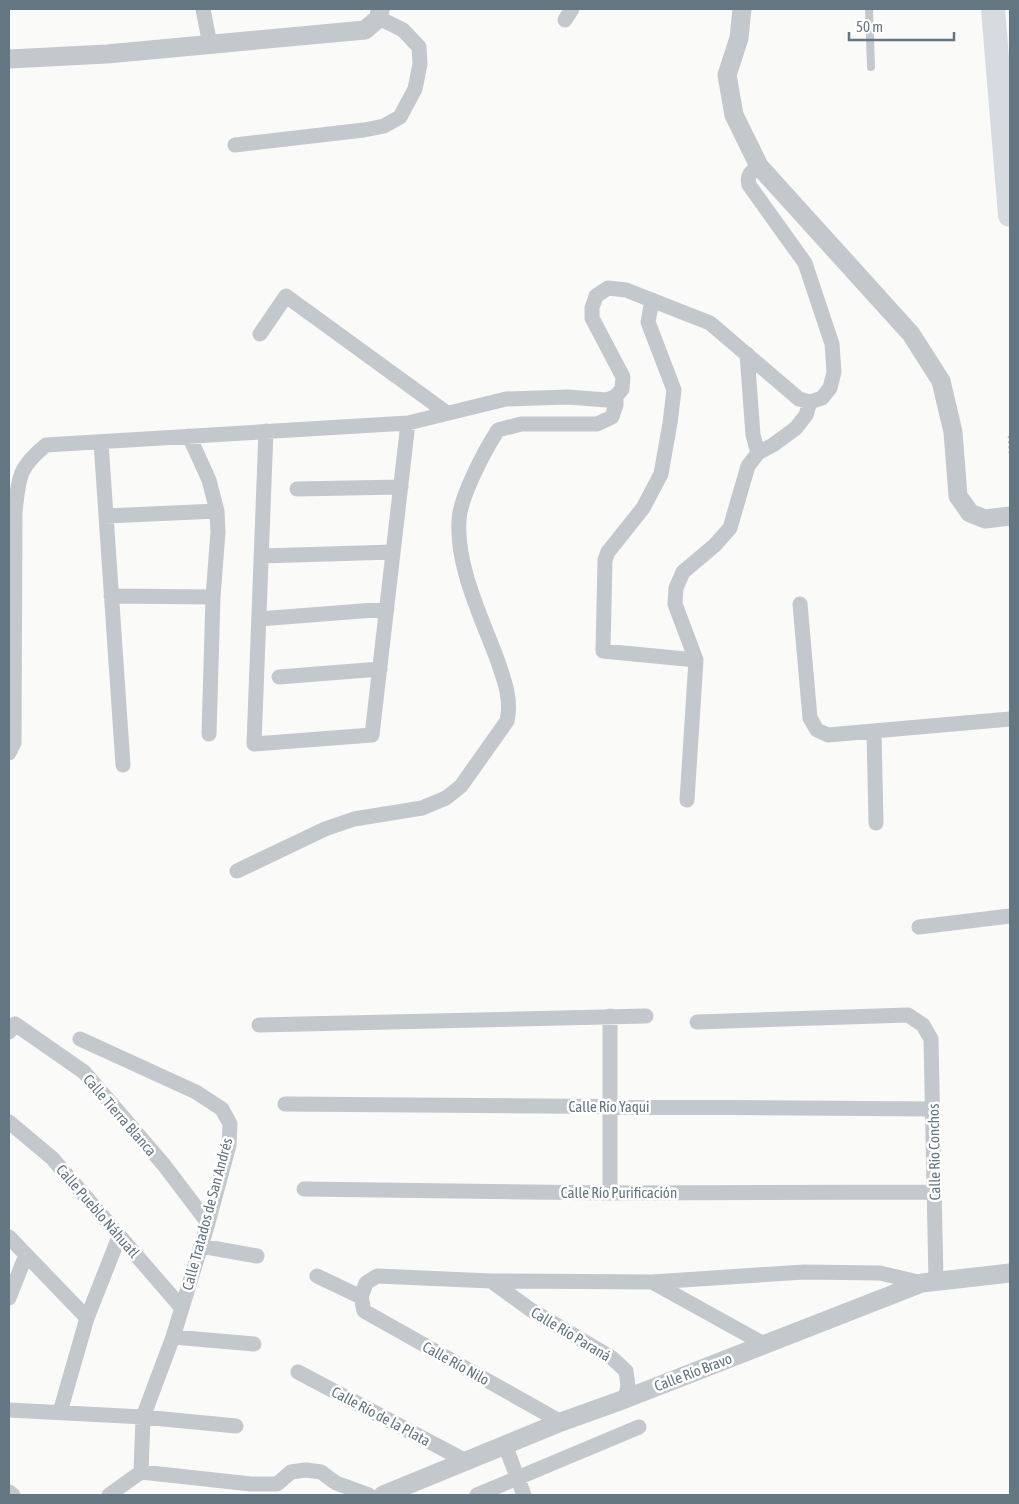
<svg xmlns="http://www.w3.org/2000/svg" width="1019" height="1504" font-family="'Asap Condensed',sans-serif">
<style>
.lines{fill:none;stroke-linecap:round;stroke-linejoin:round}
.path{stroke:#bbbfc2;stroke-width:2.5;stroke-dasharray:2.5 2.5;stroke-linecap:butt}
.service{stroke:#c3c8cc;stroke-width:8}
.minor{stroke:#c3c8cc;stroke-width:15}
.tertiary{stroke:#c3c8cc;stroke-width:19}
.primary{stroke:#d6dbdf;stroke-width:24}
.labels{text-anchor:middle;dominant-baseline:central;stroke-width:5;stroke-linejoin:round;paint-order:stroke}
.street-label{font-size:15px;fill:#657683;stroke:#fff}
</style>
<rect width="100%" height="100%" fill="#fafaf8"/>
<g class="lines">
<path class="path" d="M1009 436 1010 454"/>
<path class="service" d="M869 9 871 67"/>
<path class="minor" d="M203 9 210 45
M565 20 572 9
M235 145 364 130 384 126 400 117 415 89 420 64 419 47 403 30 379 18
M652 300 648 322 674 390 670 423 661 474 643 508 608 552 605 560 603 651 696 660
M260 334 286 296 447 413
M747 354 753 435 758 453
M266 431 254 744 372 735 408 423
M189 436 209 480 217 511 218 532 213 597 209 734
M101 442 123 765
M297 489 401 487
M106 516 217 511
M261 556 393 552
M111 596 213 597
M800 604 810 718 817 730 828 735 1010 719
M259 619 387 609
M279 677 380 669
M874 731 876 823
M9 753 14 743 15 512C19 477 18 468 46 445L408 423 506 399 568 397 607 400 616 396 622 389 623 377 592 318V308L596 296 608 288 626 290 710 323 799 399 810 402 822 398 830 388 834 372 832 344 805 263 749 185C746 175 752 171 759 166
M687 800 696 660 675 604 676 588 683 572 715 545 730 528 748 466 758 453 773 445 796 428 806 415 810 402
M237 871 325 829 354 819 422 808 446 798 461 786 507 721C512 700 504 679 497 659 481 616 456 566 459 520 460 497 485 450 498 430L521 424H597L612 417 616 405V396
M919 927 1010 916
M697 1022 908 1015 923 1025 931 1039 936 1281
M259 1025 646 1016
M9 1032 15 1024 84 1072 164 1165 208 1223
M80 1039 196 1092 222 1109 230 1124 229 1145 208 1223 173 1337 143 1417 141 1472
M285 1104 933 1109
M9 1122 52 1158 181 1307
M304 1189 610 1193 934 1192
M610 1193V1016
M9 1237 87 1318
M201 1246 257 1256
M317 1276 361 1297
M491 1281 531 1310 612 1358 626 1371 628 1386 625 1399
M652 1282 764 1344
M9 1298 26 1255
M173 1337 254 1344
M298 1372 464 1460
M9 1410 143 1417 236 1426
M60 1412 87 1318 119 1237
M561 1422 364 1311 361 1297 366 1283 377 1276 491 1281 652 1282 804 1272 880 1273 922 1283
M505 1445 524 1495
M9 1492 13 1495
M109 1495 141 1472 251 1484H277L291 1472 306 1470 321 1472 336 1483 369 1495
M477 1495 639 1427"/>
<path class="tertiary" d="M742 9 739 38 727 75 734 115 759 166 911 334 941 381 953 432 958 496 970 513 985 519 1010 516
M9 59 107 54 365 30 379 18 380 9
M383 1495 561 1422 625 1399 922 1283 1010 1273"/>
<path class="primary" d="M993 9 1010 215"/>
</g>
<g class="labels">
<g class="street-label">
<text x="609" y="1106">Calle Río Yaqui</text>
<text transform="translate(120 1115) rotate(49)">Calle Tierra Blanca</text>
<text transform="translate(934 1152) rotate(-91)">Calle Río Conchos</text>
<text x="619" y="1192">Calle Río Purificación</text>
<text transform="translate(98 1211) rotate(49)">Calle Pueblo Náhuatl</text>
<text transform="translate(207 1214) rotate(-75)">Calle Tratados de San Andrés</text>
<text transform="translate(571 1334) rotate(31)">Calle Río Paraná</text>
<text transform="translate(456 1363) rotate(29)">Calle Río Nilo</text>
<text transform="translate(693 1372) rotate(-21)">Calle Río Bravo</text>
<text transform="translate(381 1416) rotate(28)">Calle Río de la Plata</text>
</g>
</g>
<rect width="1019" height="1504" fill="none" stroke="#657683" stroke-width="20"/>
<path d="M849 32v8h105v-8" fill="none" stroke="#657683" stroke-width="2.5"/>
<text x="856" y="32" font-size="15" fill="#657683" stroke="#ffffff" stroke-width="4" paint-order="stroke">50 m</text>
</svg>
